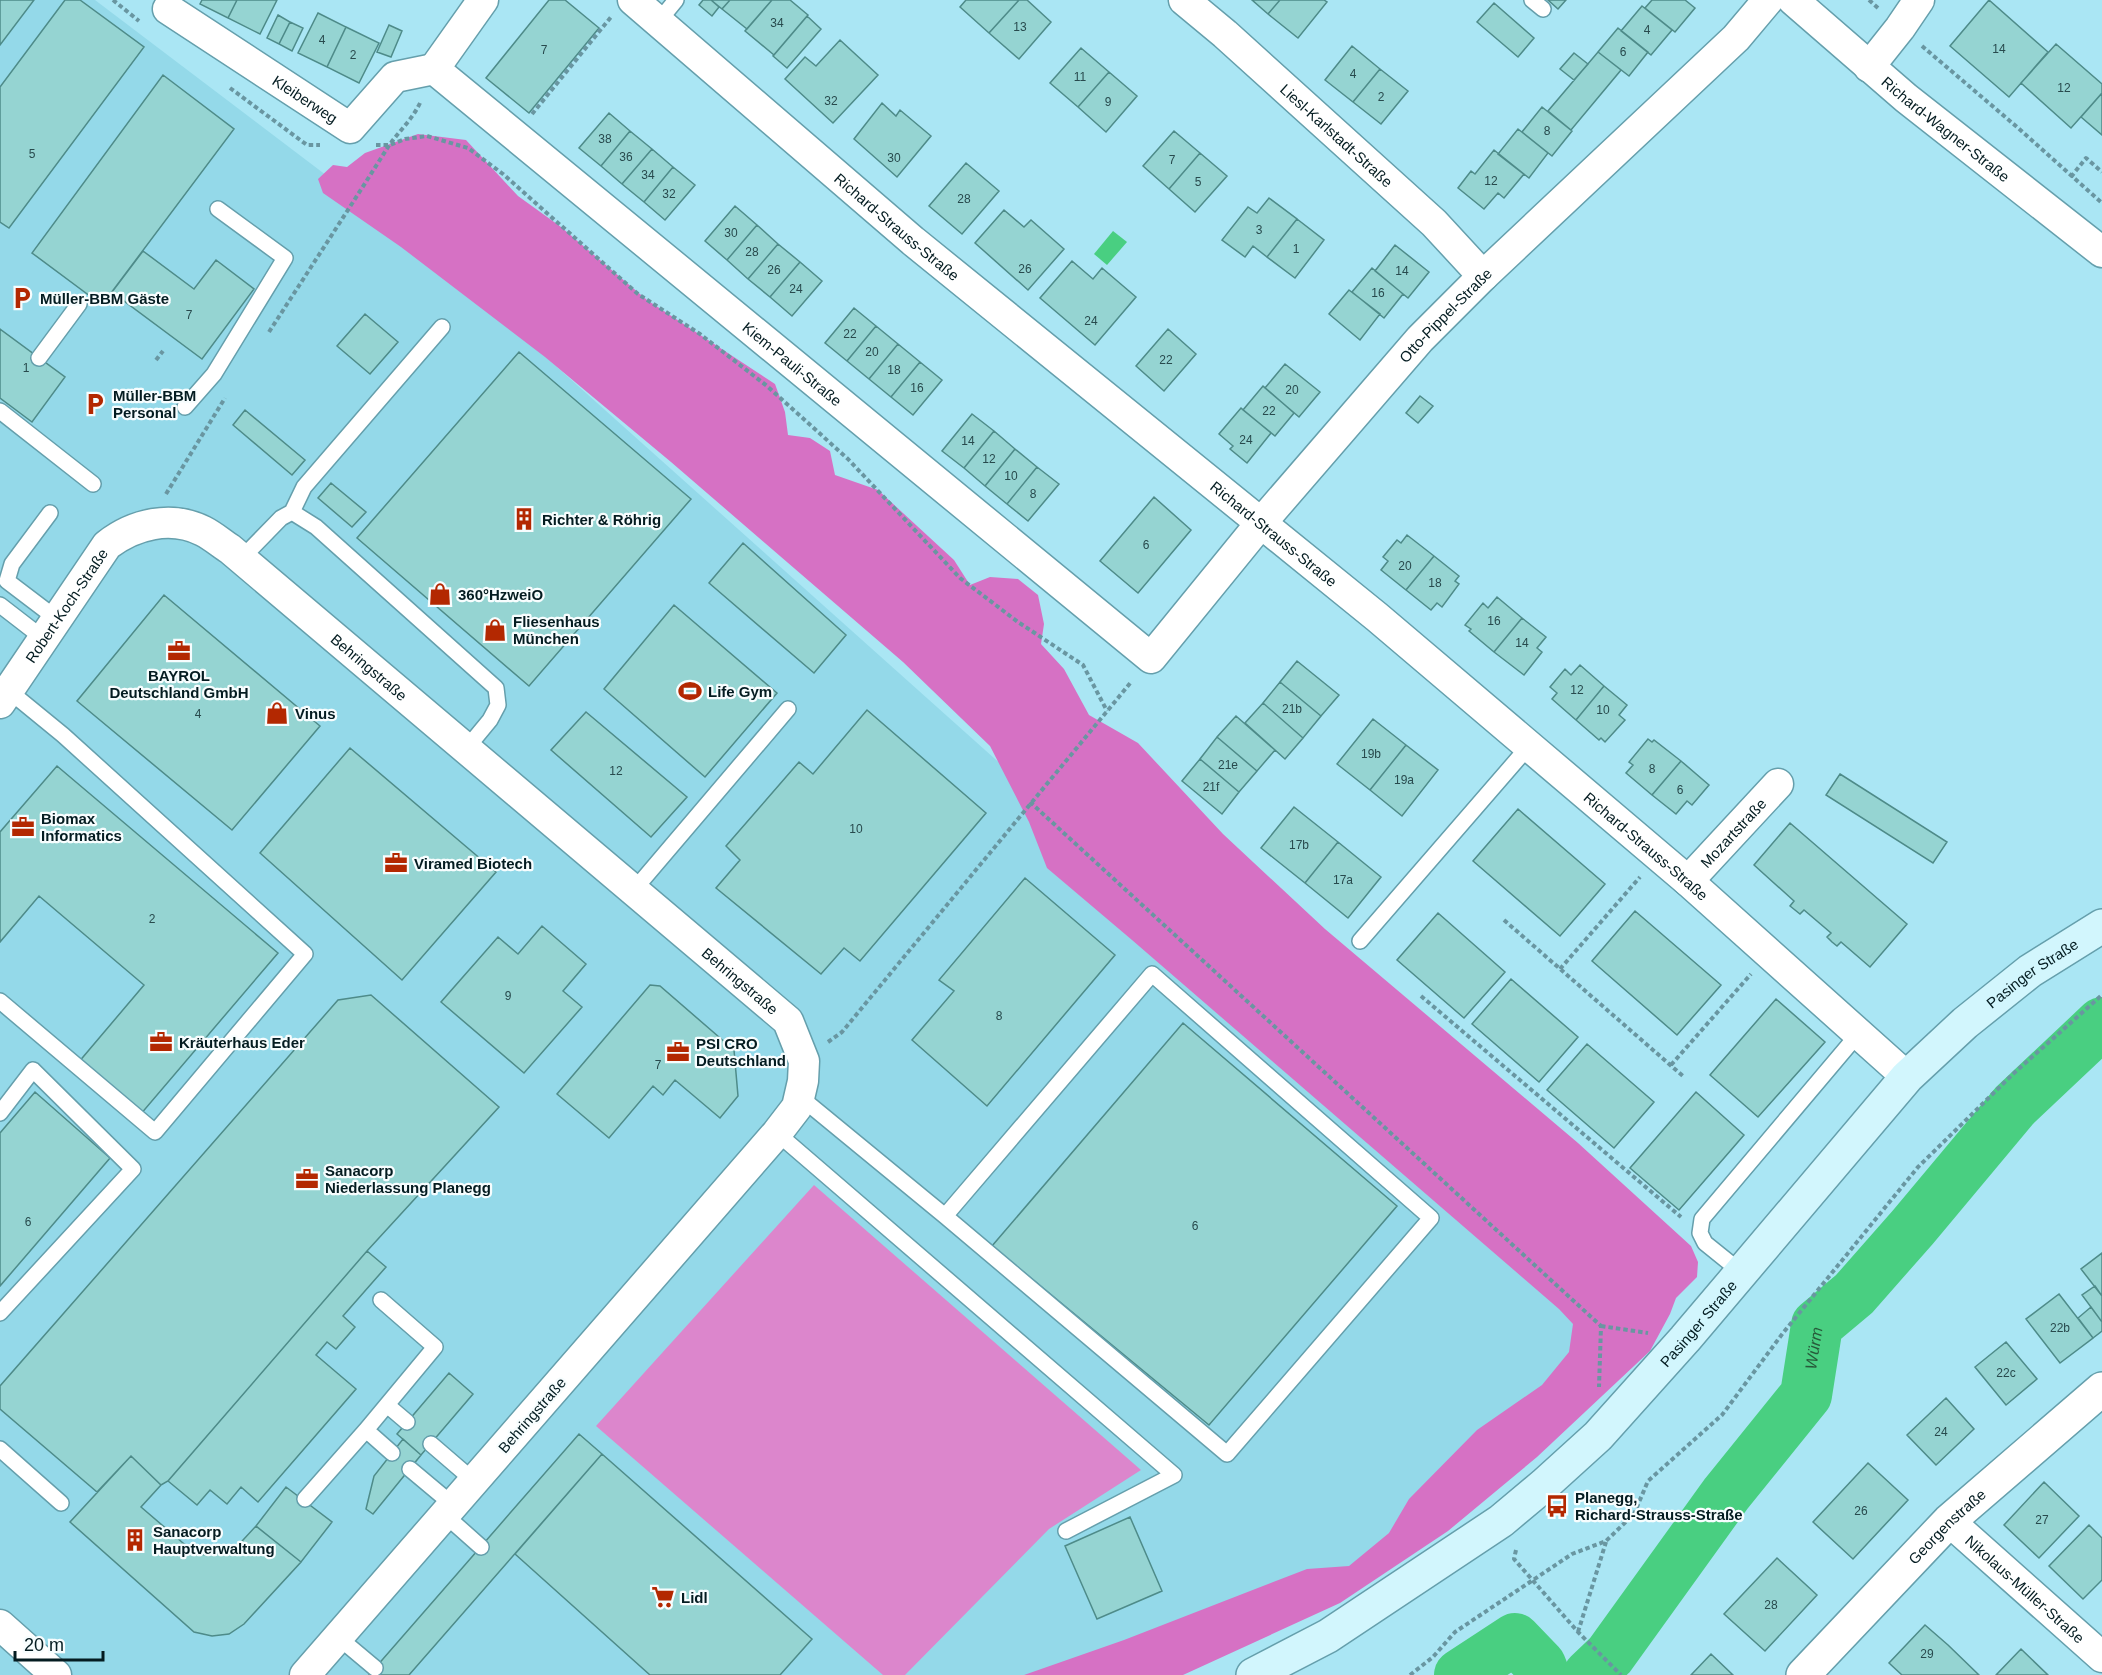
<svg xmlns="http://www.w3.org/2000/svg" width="2102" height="1675" font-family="Arial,sans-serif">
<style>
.built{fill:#94d9e9}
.green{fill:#dc86cc}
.forest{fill:#d671c4}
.water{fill:#49cf81}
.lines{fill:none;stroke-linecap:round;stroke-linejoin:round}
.river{stroke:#49cf81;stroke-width:52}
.building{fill:#95d4d2;stroke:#4e8b89;stroke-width:1.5}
.service-casing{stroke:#659fac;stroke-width:18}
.minor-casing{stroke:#659fac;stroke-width:33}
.tertiary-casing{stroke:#659fac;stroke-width:36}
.secondary-casing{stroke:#659fac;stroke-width:36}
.path{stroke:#6996a1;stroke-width:4;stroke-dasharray:4.5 3;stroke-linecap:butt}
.service{stroke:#fff;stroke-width:15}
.minor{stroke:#fff;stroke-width:30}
.tertiary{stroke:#fff;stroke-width:33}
.secondary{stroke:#d2f6fd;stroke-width:33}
.labels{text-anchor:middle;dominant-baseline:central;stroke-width:4.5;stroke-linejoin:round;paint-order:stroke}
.number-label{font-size:12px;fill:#284a4d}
.street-label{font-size:15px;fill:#041c21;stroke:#f7fdfe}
.poi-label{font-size:15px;font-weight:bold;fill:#041c21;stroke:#f7fdfe;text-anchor:start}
.water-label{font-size:16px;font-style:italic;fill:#275a3a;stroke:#f7fdfe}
</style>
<rect width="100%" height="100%" fill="#aae6f4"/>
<path class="built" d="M0 0H95L434 257 1631 1328 1600 1362 1312 1597 1157 1675H0Z"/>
<path class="green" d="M814 1185 1141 1470 1049 1529 905 1675H883L596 1426Z"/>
<path class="forest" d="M418 134 466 140 518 196 561 227 647 300 775 384 785 412 788 435 810 438 830 451 835 475 878 490 954 560 970 585 990 577 1018 579 1038 595 1044 624 1041 644 1064 669 1089 715 1138 743 1223 834 1325 929 1578 1143 1691 1246 1698 1262 1697 1277 1676 1298 1670 1314 1650 1351 1537 1457 1448 1531 1340 1603 1183 1675H1024L1124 1640 1307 1569 1349 1566 1389 1533 1409 1499 1477 1430 1542 1385 1569 1352 1573 1324 1559 1309 1132 940 1047 868 1029 822 990 746 903 662 671 462 545 357 401 247 323 193 318 179 333 165 347 167 365 153Z"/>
<path class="water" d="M1113 231 1127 242 1107 265 1094 254Z"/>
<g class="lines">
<g class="river">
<path d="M1460 1675 1515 1639 1540 1665 1544 1675"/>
<path id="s1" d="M1589 1675 1610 1655 1726 1494 1806 1395 1817 1325 1854 1294 1913 1227 2015 1105 2102 1023"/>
</g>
</g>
<path class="building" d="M0 0H34L0 45Z
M65 0H80L144 47 9 228 0 222V87Z
M202 0H237L228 18 200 4Z
M237 0H277L260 34 228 18Z
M549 0H565L599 28 529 113 486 78Z
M703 0H711L719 7 712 16 699 5Z
M711 0H730L722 9Z
M730 0H772L747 29 722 9Z
M772 0H790L808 15 774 55 745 31Z
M966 0H1019L989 33 960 7Z
M1019 0H1027L1051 22 1019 59 989 33Z
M1252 0H1280L1268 14Z
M1280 0H1324L1327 2 1298 38 1268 14Z
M1548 0H1566L1558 9Z
M1652 0H1685L1695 8 1675 32 1645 8Z
M1989 0 2048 52 2009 97 1950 46Z
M1494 3 1534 38 1518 57 1477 22Z
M1642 6 1672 30 1651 55 1621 31Z
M318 13 346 27 327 67 298 53Z
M278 15 290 22 279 44 267 38Z
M807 16 821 29 787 68 773 56Z
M290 22 303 28 292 51 279 44Z
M389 25 402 31 391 57 377 52Z
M346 27 379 43 359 83 327 67Z
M1618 28 1648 52 1629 76 1598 52Z
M840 40 878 75 833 123 785 79 805 57 816 66Z
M2056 44 2102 84V93L2071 128 2021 83Z
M1352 46 1380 69 1353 102 1325 80Z
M1081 48 1109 72 1078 107 1050 83Z
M1598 52 1621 70 1571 130 1548 111Z
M1574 53 1588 64 1574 80 1560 69Z
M1380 69 1408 91 1381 124 1353 102Z
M1109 72 1137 96 1106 132 1078 107Z
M163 75 234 129 102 305 32 253Z
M2102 93V135L2081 117Z
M882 103 896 116 900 110 931 136 897 177 854 139Z
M1542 107 1572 131 1552 156 1522 132Z
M609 113 630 131 601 166 579 148Z
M1518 129 1548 153 1529 178 1498 154Z
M630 131 652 149 622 184 601 166Z
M1174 131 1200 153 1169 189 1143 166Z
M652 149 673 167 644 202 622 184Z
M1494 150 1524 174 1504 198 1498 193 1484 209 1458 188 1471 171 1475 174Z
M1200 153 1227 176 1195 212 1169 189Z
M966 163 999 191 962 234 929 206Z
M673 167 695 185 665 220 644 202Z
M1269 198 1297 219 1267 257 1253 246 1245 257 1222 240 1248 207 1257 213Z
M735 206 757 225 727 260 705 241Z
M1004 210 1024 227 1031 220 1064 249 1028 290 975 243Z
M1297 219 1324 240 1295 278 1267 257Z
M757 225 778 244 748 279 727 260Z
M778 244 800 262 770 297 748 279Z
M1395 245 1429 272 1408 298 1375 271Z
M143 251 194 289 216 260 254 289 202 359 112 292Z
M1072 261 1093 279 1102 268 1136 297 1095 345 1040 298Z
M800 262 822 281 792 316 770 297Z
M1372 268 1403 294 1384 318 1352 292Z
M1349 290 1380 314 1360 340 1329 314Z
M854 308 876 326 847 361 825 343Z
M365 314 398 342 370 374 337 346Z
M876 326 898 344 869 379 847 361Z
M0 329 65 377 32 422 0 398Z
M1168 329 1196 354 1164 391 1136 366Z
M898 344 920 362 891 397 869 379Z
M519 352 691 499 529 686 357 538Z
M920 362 942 380 913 415 891 397Z
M1285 364 1320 392 1299 417 1265 388Z
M1263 386 1294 413 1275 436 1243 410Z
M1420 396 1433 406 1418 423 1406 413Z
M1241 408 1271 433 1247 463 1230 449 1233 446 1219 434Z
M245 410 305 460 292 475 233 425Z
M972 414 994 431 964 468 942 451Z
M994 431 1015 449 985 486 964 468Z
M1015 449 1037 467 1007 504 985 486Z
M1037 467 1059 484 1028 521 1007 504Z
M331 483 366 512 352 527 318 498Z
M1154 497 1191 530 1138 593 1100 561Z
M1407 535 1434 556 1406 590 1381 570 1388 561 1383 557 1397 540 1401 543Z
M743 543 846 635 814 673 709 583Z
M1434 556 1459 576 1455 581 1459 584 1442 607 1437 603 1431 610 1406 590Z
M164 595 320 726 232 830 77 701Z
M1497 597 1522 618 1494 652 1469 631 1471 629 1465 625 1483 603 1488 608Z
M674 605 777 693 705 777 604 689Z
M1522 618 1546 637 1537 648 1542 652 1524 675 1494 652Z
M1297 661 1339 695 1321 716 1280 682Z
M1580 665 1604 686 1576 720 1552 699 1557 693 1550 687 1565 669 1571 675Z
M1280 682 1321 716 1303 738 1263 703Z
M1604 686 1627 705 1619 715 1625 720 1605 742 1601 738 1599 740 1576 720Z
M1263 703 1303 738 1285 759 1245 723Z
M867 710 986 813 860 961 844 948 821 974 716 888 740 860 726 846 799 762 813 774Z
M586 712 687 797 651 837 551 750Z
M1236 716 1275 750 1257 771 1217 737Z
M1373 719 1406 745 1370 790 1337 764Z
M1217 737 1257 771 1239 792 1200 759Z
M1648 739 1652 742 1654 740 1681 761 1652 795 1626 773 1633 765 1629 762Z
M1406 745 1438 770 1402 816 1370 790Z
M350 748 496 872 402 980 260 853Z
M1200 759 1239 792 1222 814 1182 781Z
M1681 761 1709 785 1692 805 1687 801 1676 814 1652 795Z
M57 766 278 953 140 1115 78 1063 144 985 39 896 0 942V832Z
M1840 774 1947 842 1933 863 1826 795Z
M1294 807 1338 842 1305 883 1261 848Z
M1518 809 1605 884 1560 936 1473 861Z
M1790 823 1907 924 1870 967 1841 942 1837 946 1832 942 1827 937 1831 933 1804 910 1800 914 1790 906 1794 901 1754 865Z
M1338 842 1381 877 1348 918 1305 883Z
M1025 878 1115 955 987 1106 912 1040 954 991 939 980Z
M1635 911 1721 985 1677 1035 1592 961Z
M1438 913 1505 972 1464 1018 1397 960Z
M542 926 586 964 563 991 582 1007 524 1073 441 1002 498 937 518 954Z
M1511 979 1578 1037 1539 1082 1472 1024Z
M650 985 660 986 734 1050 738 1096 720 1118 675 1080 663 1095 653 1086 609 1138 557 1094Z
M371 995 499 1107 367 1251 168 1481 161 1485 131 1456 97 1492 0 1409V1386L338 1000Z
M1776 999 1825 1042 1758 1117 1710 1075Z
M1183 1023 1397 1206 1209 1425 992 1246Z
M1587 1044 1654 1102 1614 1148 1547 1090Z
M35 1092 110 1158 0 1286V1133Z
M1696 1092 1744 1135 1679 1210 1630 1168Z
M367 1251 386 1267 343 1316 355 1327 336 1349 327 1342 316 1355 356 1389 258 1502 241 1487 227 1504 210 1490 197 1505 168 1481Z
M2102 1253V1296L2081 1269Z
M2095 1286 2102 1296V1322L2082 1295Z
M2059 1294 2093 1338 2060 1363 2026 1319Z
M2091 1307 2102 1322V1331L2093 1338 2078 1318Z
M2006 1342 2037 1379 2006 1405 1975 1367Z
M449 1373 473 1394 421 1455 397 1434Z
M1946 1398 1974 1429 1936 1465 1907 1435Z
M579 1434 602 1454 409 1675H369Z
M403 1439 421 1455 373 1514 366 1509 374 1476Z
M602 1454 812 1639 780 1675H650L515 1554Z
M131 1456 161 1485 141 1507 197 1555 231 1553 256 1526 301 1562 244 1624 229 1634 212 1636 194 1632 70 1522Z
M1868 1463 1908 1500 1853 1559 1813 1522Z
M2044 1482 2079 1516 2039 1558 2004 1525Z
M286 1487 332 1522 301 1562 256 1526Z
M1130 1517 1162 1591 1097 1619 1065 1546Z
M2089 1525 2102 1538V1580L2083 1599 2049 1566Z
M1777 1558 1817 1595 1765 1651 1724 1614Z
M1925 1625 1948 1645 1979 1675H1902L1889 1663Z
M2021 1649 2048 1675H1996Z
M1711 1654 1733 1675H1691Z"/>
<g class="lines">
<g class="service-casing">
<path id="service" d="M1532 0 1543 9
M658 22 676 0
M39 358 79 304
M185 407 214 374 285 258 218 209
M0 411 93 484
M292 512 304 487 442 327
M50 513 12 564 7 581 57 619
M241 559 281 518 292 512 316 527 496 688 498 705 490 720 466 749
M0 605 44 639
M634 890 788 709
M1360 941 1529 746
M0 1001 155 1132 305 954 63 735 8 690
M799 1096 945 1216 1227 1454 1431 1218 1152 974 945 1216
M0 1113 33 1070 133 1169 0 1313
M777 1133 1174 1475 1066 1531
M1741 1272 1705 1243 1700 1233 1702 1219 1859 1033
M387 1405 407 1422
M366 1430 435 1347 381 1300
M431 1444 474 1481
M0 1449 61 1503
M410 1469 453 1505
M305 1499 366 1430 392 1453
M445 1515 481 1547
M338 1637 375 1668"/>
</g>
<g class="minor-casing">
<g id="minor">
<path id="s2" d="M633 0 913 241 1377 617 1688 881 1907 1077"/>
<path id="s3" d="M1184 0 1225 34 1434 223 1483 276"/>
<path id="s4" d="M1793 0 1906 98 2102 252"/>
<path id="s5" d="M168 9 350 128 395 77 434 69"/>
<path d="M1869 67 1900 28 1919 0"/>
<path id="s6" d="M434 69 1151 658 1261 523 1420 339 1483 276 1736 38 1768 0"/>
<path d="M434 69 483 0"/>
<path id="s7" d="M0 703 107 545C134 524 171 515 203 531 213 536 222 544 230 549L788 1021 804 1061 803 1081 797 1107 777 1133 305 1675"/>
<path id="s8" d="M1688 881 1778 784"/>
<path id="s9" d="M1949 1521 2102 1657"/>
<path d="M0 1625 56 1675"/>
</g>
</g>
<g class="tertiary-casing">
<g id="tertiary">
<path id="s10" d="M1803 1675 1949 1521 2102 1389"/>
</g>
</g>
<g class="secondary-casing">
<g id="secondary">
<path id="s11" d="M1253 1675 1328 1636 1501 1521 1544 1485 1598 1436 1685 1339 1907 1077 1965 1023 2030 971 2102 926"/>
</g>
</g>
<path class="path" d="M113 0 139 21
M1869 0 1878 8
M1922 46 2017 127 2102 203
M230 88 307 145H320
M532 114 611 17
M376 145H390L405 139 427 136 468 148 503 174 638 294 700 334 767 386 848 459 960 578 1018 622 1083 665 1107 711
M2071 177 2086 158 2102 172
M269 332C309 270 349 209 388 147 398 132 412 120 420 103
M156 360 163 351
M166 494 225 398
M1030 802 1601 1326 1599 1387
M1504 920 1684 1077
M1560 969 1640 877
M1421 996 1681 1217
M828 1042 842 1032 1132 681
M1671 1065 1751 974
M1601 1326 1648 1333
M1516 1550 1514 1559 1578 1632 1621 1675
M1578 1632 1606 1542
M1410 1675 1433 1657 1455 1632 1572 1554 1606 1541 1634 1514 1648 1481 1722 1415 1783 1333 1918 1167 2013 1074 2102 995"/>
<use href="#service" class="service"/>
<use href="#minor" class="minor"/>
<use href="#tertiary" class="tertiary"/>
<use href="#secondary" class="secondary"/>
</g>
<defs>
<g id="parking-bare" transform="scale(1.8)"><path d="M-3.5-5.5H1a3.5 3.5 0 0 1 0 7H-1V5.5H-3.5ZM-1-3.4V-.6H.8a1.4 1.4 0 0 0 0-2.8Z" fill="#b32801" stroke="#f7fdfe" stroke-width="2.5" paint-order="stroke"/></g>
<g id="building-bare" transform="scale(1.8)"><path d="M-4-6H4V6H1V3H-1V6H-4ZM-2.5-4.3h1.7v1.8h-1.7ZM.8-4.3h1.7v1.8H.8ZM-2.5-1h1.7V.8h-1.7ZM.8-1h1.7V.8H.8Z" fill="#b32801" stroke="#f7fdfe" stroke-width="2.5" paint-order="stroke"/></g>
<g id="shop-bare" transform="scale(1.8)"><path d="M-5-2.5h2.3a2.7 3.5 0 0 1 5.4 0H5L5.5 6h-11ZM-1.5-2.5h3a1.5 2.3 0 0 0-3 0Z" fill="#b32801" stroke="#f7fdfe" stroke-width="2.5" paint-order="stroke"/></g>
<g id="office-bare" transform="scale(1.8)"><path d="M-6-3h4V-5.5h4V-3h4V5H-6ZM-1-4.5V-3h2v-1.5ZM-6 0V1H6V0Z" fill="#b32801" stroke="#f7fdfe" stroke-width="2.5" paint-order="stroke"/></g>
<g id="stadium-bare" transform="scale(1.8)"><path d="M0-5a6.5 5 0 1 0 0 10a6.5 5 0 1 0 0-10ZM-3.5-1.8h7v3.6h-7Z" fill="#b32801" stroke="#f7fdfe" stroke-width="2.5" paint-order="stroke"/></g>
<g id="bus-bare" transform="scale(1.8)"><path d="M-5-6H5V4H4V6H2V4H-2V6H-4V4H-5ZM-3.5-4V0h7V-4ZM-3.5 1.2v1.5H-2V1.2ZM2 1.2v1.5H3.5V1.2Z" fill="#b32801" stroke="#f7fdfe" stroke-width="2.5" paint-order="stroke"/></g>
<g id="supermarket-bare" transform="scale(1.8)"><path d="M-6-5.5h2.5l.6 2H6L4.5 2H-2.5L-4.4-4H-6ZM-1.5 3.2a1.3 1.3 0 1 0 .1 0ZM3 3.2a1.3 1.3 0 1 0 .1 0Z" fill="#b32801" stroke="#f7fdfe" stroke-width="2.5" paint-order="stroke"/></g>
</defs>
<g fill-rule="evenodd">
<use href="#parking-bare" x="22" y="298"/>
<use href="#parking-bare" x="95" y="404"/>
<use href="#building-bare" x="524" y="519"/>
<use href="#shop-bare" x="440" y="594"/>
<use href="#shop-bare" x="495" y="630"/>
<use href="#office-bare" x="179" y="651"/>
<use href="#stadium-bare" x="690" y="691"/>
<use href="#shop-bare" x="277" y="713"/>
<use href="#office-bare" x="23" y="827"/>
<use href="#office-bare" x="396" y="863"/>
<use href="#office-bare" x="161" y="1042"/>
<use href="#office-bare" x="678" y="1052"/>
<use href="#office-bare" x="307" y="1179"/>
<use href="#bus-bare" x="1557" y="1506"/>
<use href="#building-bare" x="135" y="1540"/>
<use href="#supermarket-bare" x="663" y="1597"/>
</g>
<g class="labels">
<g class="number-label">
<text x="777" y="23">34</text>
<text x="1020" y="27">13</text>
<text x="1647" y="30">4</text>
<text x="322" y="40">4</text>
<text x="1999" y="49">14</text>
<text x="544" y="50">7</text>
<text x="1623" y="52">6</text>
<text x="353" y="55">2</text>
<text x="1353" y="74">4</text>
<text x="1080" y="77">11</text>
<text x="2064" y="88">12</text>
<text x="1381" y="97">2</text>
<text x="831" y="101">32</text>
<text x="1108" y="102">9</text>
<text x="1547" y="131">8</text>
<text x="605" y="139">38</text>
<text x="32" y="154">5</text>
<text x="626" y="157">36</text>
<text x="894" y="158">30</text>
<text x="1172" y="160">7</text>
<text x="648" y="175">34</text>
<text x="1491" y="181">12</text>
<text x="1198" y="182">5</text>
<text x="669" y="194">32</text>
<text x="964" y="199">28</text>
<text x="1259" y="230">3</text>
<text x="731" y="233">30</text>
<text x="1296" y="249">1</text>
<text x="752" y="252">28</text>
<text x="1025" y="269">26</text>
<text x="774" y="270">26</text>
<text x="1402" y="271">14</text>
<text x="796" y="289">24</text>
<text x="1378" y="293">16</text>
<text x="189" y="315">7</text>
<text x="1091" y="321">24</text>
<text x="850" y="334">22</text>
<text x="872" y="352">20</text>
<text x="1166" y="360">22</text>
<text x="26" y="368">1</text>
<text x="894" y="370">18</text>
<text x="917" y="388">16</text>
<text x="1292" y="390">20</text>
<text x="1269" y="411">22</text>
<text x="1246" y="440">24</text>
<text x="968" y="441">14</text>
<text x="989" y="459">12</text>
<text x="1011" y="476">10</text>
<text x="1033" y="494">8</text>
<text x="1146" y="545">6</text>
<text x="1405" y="566">20</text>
<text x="1435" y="583">18</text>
<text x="1494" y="621">16</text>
<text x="1522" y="643">14</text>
<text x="1577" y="690">12</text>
<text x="1292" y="709">21b</text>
<text x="1603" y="710">10</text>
<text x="198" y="714">4</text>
<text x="1371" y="754">19b</text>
<text x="1228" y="765">21e</text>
<text x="1652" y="769">8</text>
<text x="616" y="771">12</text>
<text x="1404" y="780">19a</text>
<text x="1211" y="787">21f</text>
<text x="1680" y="790">6</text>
<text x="856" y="829">10</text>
<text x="1299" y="845">17b</text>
<text x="1343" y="880">17a</text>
<text x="152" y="919">2</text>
<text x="508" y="996">9</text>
<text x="999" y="1016">8</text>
<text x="658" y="1065">7</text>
<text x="28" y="1222">6</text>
<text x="1195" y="1226">6</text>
<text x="2060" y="1328">22b</text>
<text x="2006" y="1373">22c</text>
<text x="1941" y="1432">24</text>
<text x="1861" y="1511">26</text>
<text x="2042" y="1520">27</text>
<text x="1771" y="1605">28</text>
<text x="1927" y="1654">29</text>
</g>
<g class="street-label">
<text stroke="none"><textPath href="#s5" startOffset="164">Kleiberweg</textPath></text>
<text stroke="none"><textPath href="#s4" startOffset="200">Richard-Wagner-Straße</textPath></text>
<text stroke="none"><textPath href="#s3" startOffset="204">Liesl-Karlstadt-Straße</textPath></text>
<text stroke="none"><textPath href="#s2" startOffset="348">Richard-Strauss-Straße</textPath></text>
<text stroke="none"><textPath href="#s6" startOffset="1380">Otto-Pippel-Straße</textPath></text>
<text stroke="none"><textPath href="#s6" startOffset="464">Kiem-Pauli-Straße</textPath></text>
<text stroke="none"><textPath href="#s2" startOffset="834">Richard-Strauss-Straße</textPath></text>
<text stroke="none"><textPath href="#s7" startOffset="118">Robert-Koch-Straße</textPath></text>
<text stroke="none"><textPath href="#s7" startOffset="508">Behringstraße</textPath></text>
<text stroke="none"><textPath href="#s8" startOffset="66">Mozartstraße</textPath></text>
<text stroke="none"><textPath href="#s2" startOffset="1320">Richard-Strauss-Straße</textPath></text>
<text stroke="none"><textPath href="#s11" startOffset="1058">Pasinger Straße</textPath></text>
<text stroke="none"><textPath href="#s7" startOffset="994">Behringstraße</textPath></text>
<text stroke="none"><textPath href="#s11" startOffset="572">Pasinger Straße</textPath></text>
<text transform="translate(532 1415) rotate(-49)">Behringstraße</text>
<text stroke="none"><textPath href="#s10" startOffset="207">Georgenstraße</textPath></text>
<text stroke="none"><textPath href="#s9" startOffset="102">Nikolaus-Müller-Straße</textPath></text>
</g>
<g class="poi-label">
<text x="40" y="298">Müller-BBM Gäste</text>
<text x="113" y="395">Müller-BBM<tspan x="113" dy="17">Personal</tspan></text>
<text x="542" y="519">Richter &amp; Röhrig</text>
<text x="458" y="594">360°HzweiO</text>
<text x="513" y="621">Fliesenhaus<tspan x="513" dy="17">München</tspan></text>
<text x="179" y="675" text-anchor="middle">BAYROL<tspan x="179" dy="17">Deutschland GmbH</tspan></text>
<text x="708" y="691">Life Gym</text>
<text x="295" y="713">Vinus</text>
<text x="41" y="818">Biomax<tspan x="41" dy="17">Informatics</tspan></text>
<text x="414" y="863">Viramed Biotech</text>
<text x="179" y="1042">Kräuterhaus Eder</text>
<text x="696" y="1043">PSI CRO<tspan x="696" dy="17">Deutschland</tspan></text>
<text x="325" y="1170">Sanacorp<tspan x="325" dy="17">Niederlassung Planegg</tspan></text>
<text x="1575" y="1497">Planegg,<tspan x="1575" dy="17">Richard-Strauss-Straße</tspan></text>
<text x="153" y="1531">Sanacorp<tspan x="153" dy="17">Hauptverwaltung</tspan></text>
<text x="681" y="1597">Lidl</text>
</g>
<g class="water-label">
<text stroke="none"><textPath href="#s1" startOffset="402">Würm</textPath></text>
</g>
</g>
<path d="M15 1651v9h88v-9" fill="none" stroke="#041c21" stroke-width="3"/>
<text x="24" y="1651" font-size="18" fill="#041c21" stroke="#f7fdfe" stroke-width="4.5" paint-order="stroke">20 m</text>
</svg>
